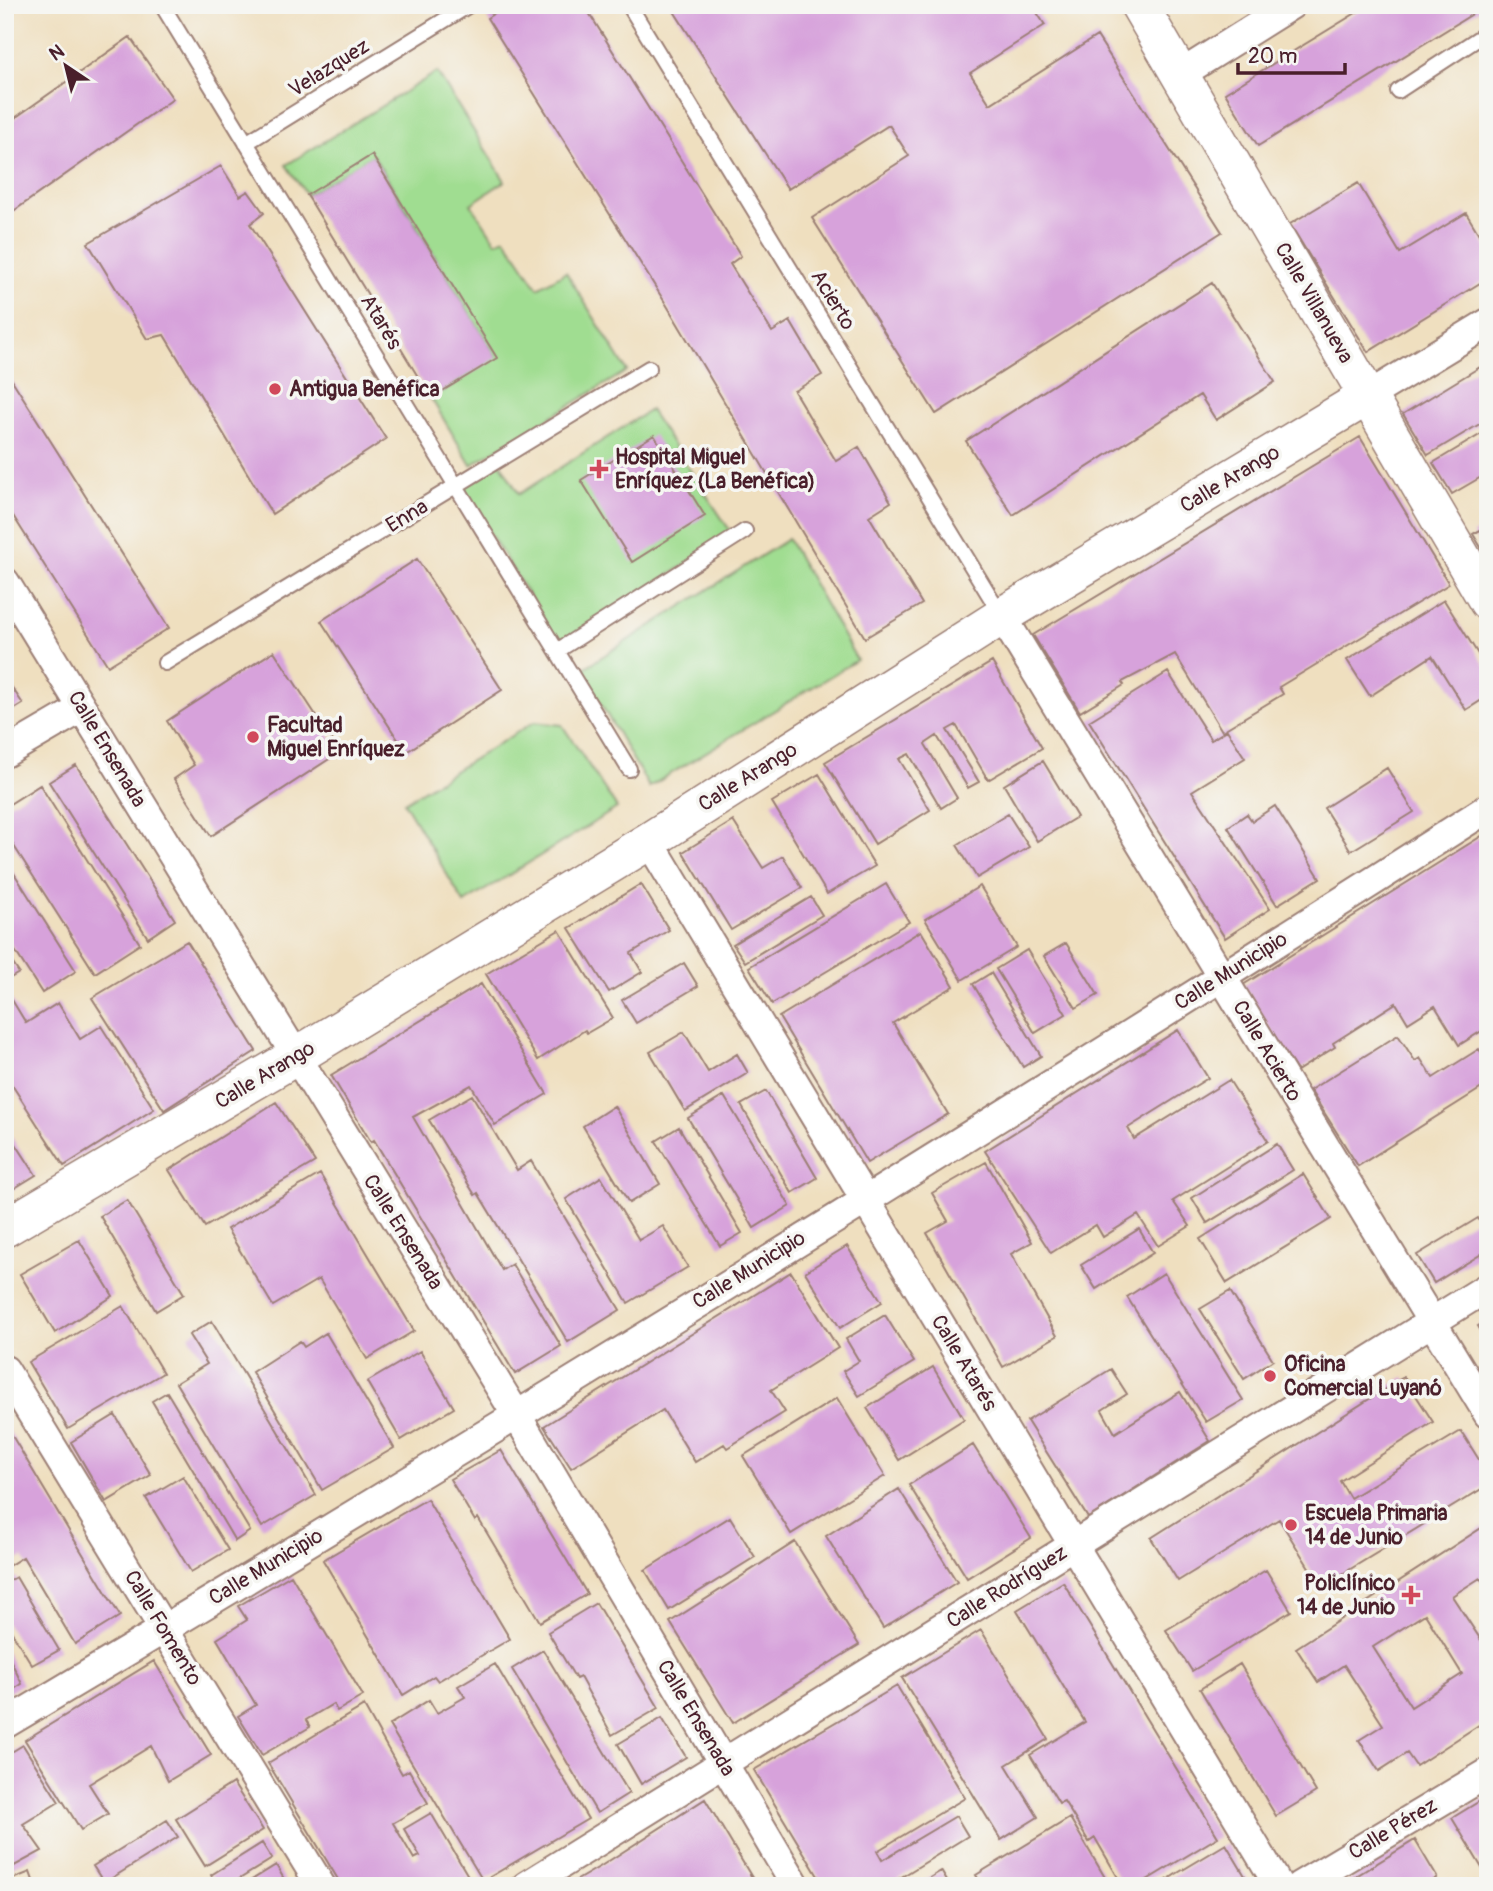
<svg xmlns="http://www.w3.org/2000/svg" width="1493" height="1891" font-family="Pangolin,sans-serif">
<style>
.green{fill:#a0dd91;stroke:#757e5e;stroke-width:2}
.building{fill:#d7a2db;fill-rule:evenodd}
.lines{fill:none;stroke-linecap:round;stroke-linejoin:round}
.service-casing{stroke:#9c7f75;stroke-width:18}
.minor-casing{stroke:#9c7f75;stroke-width:32}
.tertiary-casing{stroke:#9c7f75;stroke-width:40}
.service{stroke:#fff;stroke-width:14}
.minor{stroke:#fff;stroke-width:28}
.tertiary{stroke:#fff;stroke-width:37}
.poi-dot{fill:#d1495b;stroke:#f6f6f2;stroke-width:2.5}
.labels{text-anchor:middle;dominant-baseline:central;stroke-width:7;stroke-linejoin:round;paint-order:stroke}
.street-label{font-size:21px;fill:#4a1f2b;stroke:#f6f6f2}
.poi-label{font-size:21px;font-weight:bold;fill:#4a1f2b;stroke:#f6f6f2;text-anchor:start}
</style>
<rect width="100%" height="100%" fill="#f6f6f2"/>
<filter id="ink" filterUnits="userSpaceOnUse"><feTurbulence type="fractalNoise" baseFrequency=".0143" numOctaves="2"/><feDisplacementMap in="SourceGraphic" scale="14" xChannelSelector="R" yChannelSelector="G"/><feConvolveMatrix kernelMatrix="1 2 1 2 8 2 1 2 1" color-interpolation-filters="sRGB"/></filter>
<filter id="wash" filterUnits="userSpaceOnUse"><feTurbulence type="fractalNoise" baseFrequency=".00686" numOctaves="4" result="noise"/><feDisplacementMap in="SourceGraphic" scale="28" xChannelSelector="R" yChannelSelector="G"/><feGaussianBlur stdDeviation="1.57" result="paint"/><feColorMatrix in="noise" values="0 0 0 0 0 0 0 0 0 0 0 0 0 0 0 0 0 1.4 0 .05"/><feComposite in="paint" operator="in"/></filter>
<g filter="url(#wash)">
<rect width="100%" height="100%" fill="#efdfbf"/>
<path class="green" d="M437 72 505 181 471 204 496 242 505 238 538 288 566 272 627 371 471 465 431 398 496 357 373 155 307 195 286 165Z
M650 410 733 535 559 644 460 486 500 462 519 494Z
M788 539 857 660 649 787 581 670Z
M534 722 562 725 617 808 464 903 404 802Z"/>
<g id="blocks">
<path class="building" d="M507 5H584L741 256 730 264 772 332 790 321 822 375 794 391 836 461 859 447 891 502 869 516 922 604 865 638 666 304 487 18Z
M670 5H1032L1045 25 970 73 990 104 1097 36 1222 232 936 414 812 218 909 156 889 125 788 189Z
M1369 5H1487L1258 146 1225 93Z
M130 37 173 99 5 217V125Z
M372 155 497 358 431 398 307 195Z
M221 166 240 196 248 191 264 213 250 224 386 439 272 514 164 335 147 339 88 243Z
M1358 183 1400 253 1466 213 1488 249V278L1368 352 1290 224Z
M1212 283 1275 382 1216 420 1200 395 1013 515 966 441Z
M1480 367 1488 379V419L1428 455 1403 414Z
M5 369 169 628 108 666 5 503Z
M1488 430V473L1452 494 1433 463Z
M654 435 705 516 632 562 581 480Z
M1360 437 1449 584 1279 687 1283 694 1222 731 1175 654 1122 682 1124 685 1080 712 1033 635Z
M1488 526V559L1473 534Z
M417 559 502 690 406 752 321 621Z
M1444 600 1488 670V696L1466 710 1432 656 1370 696 1347 660Z
M274 651 340 752 211 836 174 779 194 765 167 721Z
M992 662 1042 748 988 780 956 725 947 730 979 782 968 788 937 736 925 744 957 798 941 808 909 754 899 759 930 810 875 844 825 762Z
M1168 672 1211 740 1227 730 1245 758 1192 791 1270 909 1225 938 1089 721Z
M5 677 23 704 5 715Z
M1043 761 1077 817 1037 841 1004 785Z
M76 765 175 920 148 938 49 782Z
M1387 768 1414 812 1351 851 1324 808Z
M819 774 875 866 827 894 772 802Z
M40 785 140 944 95 973 5 832V807Z
M1275 806 1320 878 1277 905 1228 827 1247 814 1252 821Z
M1008 814 1029 847 977 878 957 845Z
M733 821 763 868 783 856 802 888 731 930 683 852Z
M1488 832V1027L1459 1045 1435 1006 1408 1023 1396 1003 1333 1043 1335 1047 1297 1071 1243 985Z
M5 859 76 971 42 993 5 935Z
M641 884 669 930 631 953 642 972 609 992 569 928Z
M886 884 909 922 772 1004 749 967Z
M980 886 1017 947 962 980 925 919Z
M811 897 822 915 745 962 733 944Z
M559 930 613 1018 587 1033 585 1030 538 1060 486 974Z
M921 931 954 986 893 1023 948 1114 867 1163 779 1017Z
M187 941 256 1051 164 1110 92 998Z
M1066 943 1098 995 1076 1008 1044 956Z
M1027 950 1066 1014 1035 1033 996 969Z
M5 952 19 973 5 981Z
M684 963 698 986 636 1023 622 1000Z
M991 973 1041 1056 1023 1067 973 984Z
M481 984 547 1094 495 1125 471 1085 413 1117 502 1270 512 1264 561 1346 515 1374 374 1140 371 1142 331 1075Z
M12 1000 26 1023 58 1003 80 1039 101 1026 154 1109 64 1166 5 1074V1004Z
M1178 1030 1208 1078 1128 1128 1134 1139 1229 1080 1268 1141 1173 1201 1190 1226 1158 1246 1138 1215 1103 1237 1096 1225 1051 1253 985 1151Z
M684 1032 708 1072 737 1054 748 1073 685 1111 650 1052Z
M1398 1035 1415 1061 1420 1058 1433 1078 1479 1049 1488 1062V1084L1358 1166 1310 1090Z
M766 1091 817 1178 792 1193 741 1105Z
M472 1095 517 1170 531 1161 620 1310 568 1342 478 1193 475 1195 429 1120Z
M724 1096 790 1206 754 1228 688 1118Z
M276 1102 315 1162 205 1227 169 1170Z
M614 1106 660 1184 629 1203 583 1126Z
M5 1127 36 1175 5 1194Z
M679 1127 742 1233 720 1246 656 1141Z
M1277 1144 1293 1170 1207 1223 1192 1198Z
M986 1162 1032 1242 1011 1254 1057 1336 1003 1367 927 1233 948 1221 932 1193Z
M320 1174 414 1331 367 1359 319 1279 273 1306 227 1229Z
M1303 1174 1331 1219 1227 1283 1200 1239Z
M601 1177 639 1240 663 1226 688 1267 628 1303 566 1199Z
M127 1200 184 1294 156 1311 100 1216Z
M1478 1218 1488 1234V1250L1434 1283 1417 1255Z
M1139 1229 1153 1253 1096 1289 1081 1265Z
M79 1240 113 1296 55 1333 20 1274Z
M847 1246 882 1302 840 1328 805 1272Z
M791 1272 838 1348 771 1390 785 1412 727 1448 724 1444 695 1462 663 1410 571 1468 544 1426Z
M1164 1273 1243 1400 1206 1422 1127 1297Z
M1230 1291 1273 1360 1244 1379 1200 1309Z
M123 1306 163 1373 68 1429 28 1362Z
M885 1315 914 1362 859 1396 843 1371 859 1361 846 1339Z
M1488 1320V1342L1478 1326Z
M212 1321 316 1495 262 1527 176 1383 207 1364 189 1335Z
M326 1333 394 1448 322 1490 252 1372 300 1341 304 1347Z
M420 1351 454 1408 401 1440 367 1382Z
M933 1367 964 1419 899 1460 867 1408Z
M1111 1369 1127 1394 1102 1410 1115 1433 1180 1392 1210 1441 1088 1518 1027 1421Z
M1404 1377 1433 1422 1340 1481 1350 1498 1461 1431 1488 1474V1485L1321 1587 1279 1519 1178 1581 1151 1538Z
M167 1392 250 1531 235 1541 152 1401Z
M837 1398 885 1476 791 1534 743 1456Z
M115 1415 151 1475 106 1502 71 1442Z
M5 1424 120 1616 75 1644 23 1557 5 1568Z
M973 1445 1031 1538 967 1578 909 1485Z
M501 1450 587 1594 540 1622 478 1518 475 1521 450 1479Z
M183 1476 228 1550 191 1572 146 1498Z
M899 1489 957 1582 883 1628 826 1536Z
M427 1499 510 1639 438 1681 434 1676 403 1695 323 1560Z
M730 1517 755 1557 669 1610 645 1570Z
M1483 1527 1488 1535V1589L1480 1578 1452 1596 1485 1646 1488 1644V1719L1416 1766 1407 1753 1379 1771 1359 1740 1383 1725 1344 1665 1318 1682 1296 1648ZM1425 1614 1462 1674 1411 1707 1373 1647Z
M795 1542 859 1645 733 1723 670 1622Z
M1266 1570 1291 1611 1192 1671 1166 1630Z
M291 1575 363 1696 337 1711 333 1704 306 1720 310 1727 262 1755 238 1716 256 1705 217 1639 247 1620 238 1606Z
M16 1577 59 1650 32 1665 5 1621V1583Z
M1063 1582 1218 1837 1137 1886H1123L1095 1838 1089 1842 1064 1801 1059 1803 1030 1755 1085 1722 1017 1610Z
M596 1603 659 1708 612 1735 580 1677 576 1679 548 1632Z
M981 1630 1048 1739 1006 1765 1038 1817 1001 1840 902 1678Z
M5 1649 22 1684 5 1695Z
M543 1650 629 1793 597 1813 512 1669Z
M154 1661 211 1755 168 1781 151 1746 89 1784 108 1814 81 1830 25 1740Z
M495 1664 588 1819 483 1881 389 1725 429 1700 437 1713 465 1697 458 1686Z
M1240 1664 1316 1792 1276 1816 1200 1689Z
M897 1686 965 1798 877 1851 882 1860 956 1816 968 1836 895 1881 898 1886H824L754 1770Z
M364 1706 402 1774 409 1770 428 1803 393 1823 414 1859 420 1856 404 1829 431 1813 474 1886H342L268 1763Z
M662 1718 686 1757 641 1784 618 1744Z
M23 1745 59 1802 23 1824 42 1851 5 1871V1756Z
M233 1783 263 1830 205 1866 176 1819Z
M1488 1796V1878L1452 1818Z
M705 1799 757 1886H567L601 1866Z
M1070 1818 1110 1886H975L981 1883 976 1875Z
M167 1820 178 1837 104 1883 93 1866Z
M1415 1840 1437 1877 1434 1880 1438 1886H1340Z
M262 1843 272 1859 228 1886H217L211 1875Z
M1226 1844 1251 1886H1158L1176 1874Z
M276 1865 288 1886H242Z
M941 1871 950 1886H916Z
M30 1872 35 1886H5V1882Z"/>
</g>
</g>
<g filter="url(#ink)">
<use href="#blocks" fill-opacity="0" stroke="#9c7f75" stroke-width="2"/>
<g class="lines">
<g class="service-casing">
<path id="service" d="M162 5 629 769
M629 5 1002 616
M1398 91 1488 32
M246 143 469 5
M557 651 745 531
M165 663 649 368"/>
</g>
<g class="minor-casing">
<path id="minor" d="M1181 74 1291 5
M1368 396 1488 323
M5 582 516 1414 796 1886
M1002 616 1488 1414
M5 753 82 708
M649 841 1279 1886
M5 1370 321 1886
M5 1724C504 1427 998 1121 1488 808
M526 1886 1488 1287
M1299 1886 1488 1773"/>
</g>
<g class="tertiary-casing">
<path id="tertiary" d="M1139 5 1488 602
M5 1228 295 1057 649 841 1002 616 1368 396"/>
</g>
<use href="#service" class="service"/>
<use href="#minor" class="minor"/>
<use href="#tertiary" class="tertiary"/>
</g>
</g>
<g class="poi-dot">
<circle cx="275" cy="389" r="7"/>
<path d="M595.5 458.5h7v7h7v7h-7v7h-7v-7h-7v-7h7z"/>
<circle cx="253" cy="737" r="7"/>
<circle cx="1270" cy="1376" r="7"/>
<circle cx="1291" cy="1525" r="7"/>
<path d="M1407.5 1584.5h7v7h7v7h-7v7h-7v-7h-7v-7h7z"/>
</g>
<g class="labels">
<g class="street-label">
<text transform="translate(329 68) rotate(-32)">Velazquez</text>
<text transform="translate(833 300) rotate(59)">Acierto</text>
<text transform="translate(1314 303) rotate(60)">Calle Villanueva</text>
<text transform="translate(381 322) rotate(59)">Atarés</text>
<text transform="translate(1230 479) rotate(-31)">Calle Arango</text>
<text transform="translate(407 516) rotate(-31)">Enna</text>
<text transform="translate(107 749) rotate(59)">Calle Ensenada</text>
<text transform="translate(748 777) rotate(-32)">Calle Arango</text>
<text transform="translate(1231 971) rotate(-32)">Calle Municipio</text>
<text transform="translate(1267 1051) rotate(59)">Calle Acierto</text>
<text transform="translate(265 1075) rotate(-31)">Calle Arango</text>
<text transform="translate(403 1232) rotate(58)">Calle Ensenada</text>
<text transform="translate(749 1270) rotate(-32)">Calle Municipio</text>
<text transform="translate(964 1363) rotate(59)">Calle Atarés</text>
<text transform="translate(266 1567) rotate(-31)">Calle Municipio</text>
<text transform="translate(1007 1587) rotate(-32)">Calle Rodríguez</text>
<text transform="translate(163 1628) rotate(59)">Calle Fomento</text>
<text transform="translate(696 1718) rotate(59)">Calle Ensenada</text>
<text transform="translate(1393 1829) rotate(-31)">Calle Pérez</text>
</g>
<g class="poi-label">
<text x="289" y="389">Antigua Benéfica</text>
<text x="615" y="457">Hospital Miguel<tspan x="615" dy="24">Enríquez (La Benéfica)</tspan></text>
<text x="267" y="725">Facultad<tspan x="267" dy="24">Miguel Enríquez</tspan></text>
<text x="1284" y="1364">Oficina<tspan x="1284" dy="24">Comercial Luyanó</tspan></text>
<text x="1305" y="1513">Escuela Primaria<tspan x="1305" dy="24">14 de Junio</tspan></text>
<text x="1395" y="1583" text-anchor="end">Policlínico<tspan x="1395" dy="24">14 de Junio</tspan></text>
</g>
</g>
<rect width="1493" height="1891" fill="none" stroke="#f6f6f2" stroke-width="28"/>
<g transform="translate(66 66) rotate(325)" stroke="#f6f6f2" stroke-width="5" paint-order="stroke">
<path d="M0-5L12 26L0 18L-12 26Z" fill="#4a1f2b"/>
<text y="-10" font-size="19" font-weight="bold" text-anchor="middle" fill="#4a1f2b">N</text>
</g>
<path d="M1238 63v10h107v-10" fill="none" stroke="#4a1f2b" stroke-width="3.5"/>
<text x="1248" y="63" font-size="21" fill="#4a1f2b" stroke="#f6f6f2" stroke-width="5" paint-order="stroke">20 m</text>
</svg>
